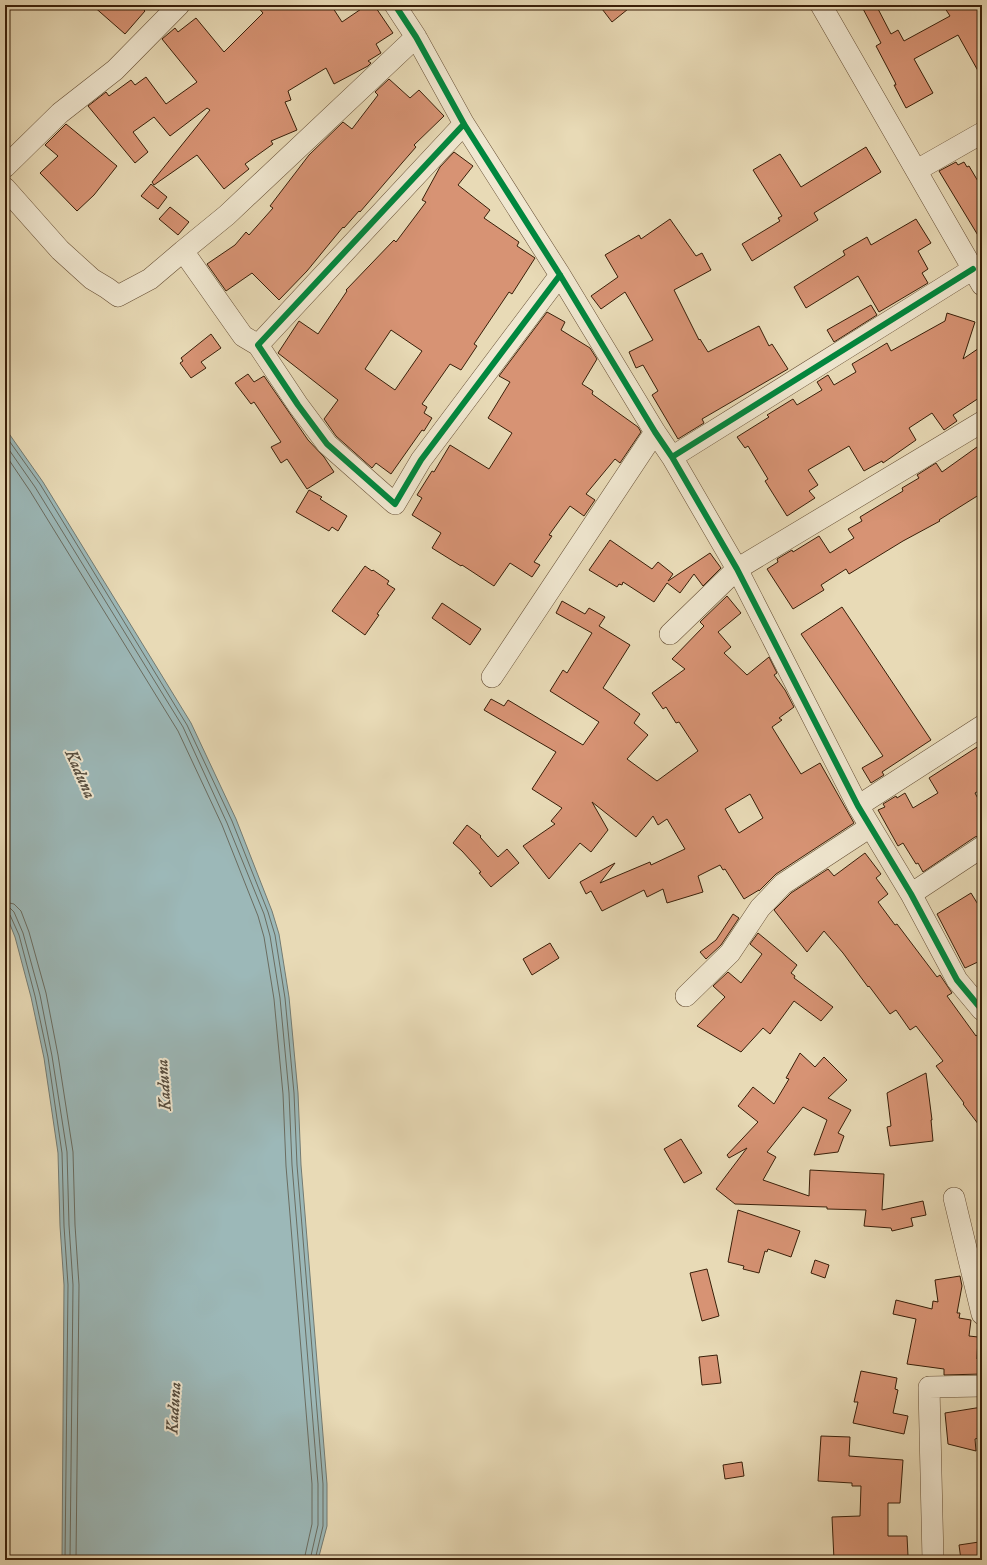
<svg xmlns="http://www.w3.org/2000/svg" width="987" height="1565" font-family="'IM FELL DW Pica',serif">
<style>
.water{fill:#9cb8b8;stroke:#747b72}
.lines{fill:none;stroke-linecap:round;stroke-linejoin:round}
.shore{stroke:#6a6c60;stroke-width:1}
.building{fill:#d79374;stroke:#391f09;fill-rule:evenodd}
.minor-casing{stroke:#654e34;stroke-width:22}
.minor{stroke:#f0e7d0;stroke-width:21}
.cycleway-casing{stroke:#f0e7d0;stroke-width:8}
.cycleway{stroke:#00873e;stroke-width:6}
.labels{text-anchor:middle;dominant-baseline:central;stroke-width:4;stroke-linejoin:round;paint-order:stroke}
.water-label{font-size:17px;font-style:italic;fill:#574d3e;stroke:#f0e7d0}
</style>
<rect width="100%" height="100%" fill="#e8dab6"/>
<filter id="stains"><feTurbulence type="fractalNoise" baseFrequency=".005" numOctaves="4"/><feColorMatrix values="0 0 0 0 .2 0 0 0 0 .09 0 0 0 0 .02 0 0 0 .5 -.17"/></filter>
<radialGradient id="worn" r=".72"><stop offset=".6" stop-color="#630" stop-opacity="0"/><stop offset="1" stop-color="#630" stop-opacity=".3"/></radialGradient>
<path class="water" d="M5 428 43 482 191 723 236 819 272 911 279 934 289 997 298 1093 301 1165 327 1484V1526L318 1560H62L64 1285 60 1226 58 1153 44 1058 31 997 15 937 5 912Z"/>
<g class="lines">
<path class="shore" d="M5 435 40 484 187 725 232 821 268 912 275 935 285 998 294 1093 297 1165 323 1484V1526L315 1560
M5 444 35 487 183 727 227 823 264 914 270 936 280 998 289 1093 292 1165 318 1484V1525L310 1560
M5 454 30 491 178 731 222 825 258 916 264 937 274 999 283 1094 286 1166 312 1484V1524L304 1560
M5 902 14 904 21 911 29 932 46 993 58 1055 73 1152 75 1225 79 1285 76 1560
M5 908H10L14 912 23 933 40 995 52 1056 67 1152 69 1225 73 1285 70 1560
M5 913 10 915 19 935 35 996 48 1057 62 1153 64 1226 68 1285 65 1560"/>
</g>
<path class="building" d="M92 5H139L145 11 125 34Z
M256 5H331L342 22 367 5H374L393 33 376 44 381 53 368 61 371 63 368 66 334 84 326 68 288 91 291 100 285 102 297 130 271 141 273 144 245 164 249 169 224 189 197 155 154 185 152 182 210 110 207 108 170 136 154 117 133 132 148 152 135 163 88 106 106 92 109 96 131 80 135 85 146 77 166 104 197 82 162 39 175 28 178 32 196 18 224 52 263 13Z
M599 5H633L612 22Z
M861 5H876L891 34 898 30 904 41 950 16 943 5H982V78L958 35 914 59 933 93 906 108 894 85H896L895 82 876 46 881 43Z
M389 79 410 98 419 90 444 116 414 145 416 147 402 163 360 212 359 211 344 228 343 227 307 271 279 300 252 273 226 291 207 264 235 245 246 232 249 235 273 208 270 206 309 155 343 122 352 129 378 95 375 92Z
M66 124 117 166 94 195 77 211 40 173 58 156 45 145Z
M866 147 881 172 814 213 818 220 752 261 742 244 780 221 778 218 782 216 753 170 780 154 801 187Z
M454 152 473 166 458 185 490 210 484 218 519 242 517 246 535 258 512 294 509 292 474 344 477 346 461 370 450 364 422 404 427 407 424 413 432 418 424 431 422 430 391 474 376 463 372 468 336 436 324 419 338 400 278 353 299 321 318 334 347 291 346 290 394 240 396 242 426 202 422 200 440 167ZM391 330 422 351 395 390 365 369Z
M956 162 958 165 964 162 967 167 969 166 982 188V242L939 171Z
M151 184 167 197 158 209 141 196Z
M170 207 189 222 178 235 159 219Z
M670 219 696 256 702 253 711 270 674 290 699 340 700 339 708 352 759 326 769 346 772 344 788 369 702 419 704 423 678 439 652 395 658 391 643 365 636 368 629 352 653 340 625 292 601 309 591 296 618 277 605 255 639 235 641 239Z
M916 219 931 243 918 251 928 269 922 273 928 283 879 312 858 276 806 308 794 287 845 255 843 251 867 237 871 245Z
M871 305 877 315 834 342 827 330Z
M547 312 565 322 561 330 590 348 597 359 582 384 593 391 592 394 638 427 641 432 620 463 615 459 586 494 595 500 584 516 570 506 549 535 552 536 534 562 540 565 532 577 510 563 494 586 462 565 461 566 432 548 441 533 412 515 422 498 417 495 432 471 434 472 450 445 489 469 512 433 488 418 510 382 499 376Z
M947 313 975 322 963 359 982 346V396L953 415 957 421 944 430 932 413 909 428 916 440 883 463 882 461 864 471 849 446 808 470 818 485 809 491 815 498 787 516 765 481 768 479 748 446 745 448 737 437 769 417 767 415 793 399 797 405 822 390 817 382 828 375 834 385 856 372 852 364 869 354 887 343 891 351 945 321Z
M211 334 221 348 201 362 206 368 191 378 180 363 183 361 181 358Z
M248 374 254 382 264 376 308 440 324 457 334 472 307 489 287 459 281 463 271 447 281 442 254 402 251 404 235 383Z
M977 447 982 454V493L939 520 940 521 903 541 849 574 846 569 821 585 824 590 793 609 767 569 778 562 777 559 792 550 793 552 819 536 830 553 854 538 848 529 862 521 860 517 903 491 902 488 919 478 917 475 936 463 942 472Z
M309 490 322 497 320 499 347 516 338 531 332 527 329 531 296 512Z
M610 540 652 569 658 562 673 574 668 581 710 553 721 568 703 586 694 574 680 593 667 583 654 602 623 582 622 585 619 584 617 587 589 570Z
M365 566 372 571 373 570 389 581 387 584 395 589 377 614 379 615 365 635 332 611Z
M727 596 741 613 718 632 731 647 724 653 747 675 769 657 777 673 774 675 785 690 794 707 779 718 782 720 772 727 801 774 820 763 854 823 776 874 759 891V890L744 899 725 869 723 870 720 865 698 876 703 892 667 903 663 889 647 897 644 890 602 911 591 891 586 894 580 882 615 863 600 883 650 862 651 865 685 849 667 819 658 825 653 816 636 837 592 802 608 830 591 852 580 843 549 879 523 846 555 824 551 821 562 808 532 789 556 752 484 710 491 699 504 706 508 700 583 745 599 722 550 691 563 670 567 673 592 633 556 613 562 601 585 614 589 608 605 617 599 626 630 645 603 688 640 714 634 723 648 735 627 759 657 781 698 751 679 722 676 723 666 707 663 709 652 693 685 669 672 659 704 626 700 622ZM750 794 763 818 739 833 725 809Z
M442 603 481 629 470 645 432 618Z
M842 607 931 740 882 772 884 775 871 783 862 768 883 756 801 634Z
M982 744V789L975 793 982 806V835L975 837 923 872 918 863 916 864 903 843 898 846 878 810 885 807 883 804 896 796 897 798 905 793 913 808 938 793 929 778Z
M467 825 481 836 480 837 498 857 507 849 519 863 491 887 479 873 481 872 462 851 453 843Z
M865 853 881 874 876 878 888 894 878 902 895 925 897 924 937 977 940 975 952 993 947 996 976 1036 982 1031V1129L963 1104 964 1103 936 1066 943 1061 916 1026 910 1030 896 1010 890 1014 869 986 868 987 843 953 824 931 807 952 774 910 791 893 828 869 834 876Z
M971 893 982 911V960L965 968 937 914Z
M733 914 739 918 721 945 706 959 700 952 716 940Z
M758 933 797 965 791 973 795 976 794 978 833 1007 821 1021 794 1001 770 1034 763 1028 741 1052 697 1026 725 997 713 986 728 972 741 983 762 954 750 944Z
M550 943 559 958 532 975 523 959Z
M800 1053 815 1067 824 1057 847 1080 828 1098 851 1110 838 1133 844 1136 838 1152 814 1155 827 1120 803 1107 767 1152 776 1157 763 1180 809 1196 810 1170 884 1174 882 1210 923 1201 926 1215 911 1218 913 1226 892 1231 891 1228 864 1226 866 1210 827 1209V1207L735 1204 716 1189 747 1148 729 1158 727 1155 758 1122 738 1106 753 1087 774 1104 789 1079 786 1078Z
M926 1073 932 1120H931L933 1141 890 1146 887 1127 891 1126 887 1093Z
M681 1139 702 1173 684 1183 664 1149Z
M738 1210 800 1231 791 1257 768 1249 767 1252 765 1251 759 1273 743 1269 744 1266 728 1262Z
M815 1260 829 1265 825 1278 811 1273Z
M707 1269 719 1316 702 1321 690 1273Z
M960 1276 962 1286 957 1313H960L959 1318 971 1320 969 1336 978 1337 977 1359H982V1374L944 1375V1369L907 1364 916 1319 893 1314 896 1300 932 1309 933 1301 938 1302 935 1280Z
M717 1355 721 1383 702 1385 699 1357Z
M861 1371 897 1378 895 1389 898 1390 893 1413 908 1416 904 1434 853 1423 858 1402H854Z
M982 1407V1437L975 1439 976 1451 948 1444 945 1413Z
M821 1436 850 1437 849 1456 903 1460 900 1503H888V1536H907L908 1556 888 1557 889 1560H834L832 1517 860 1516 861 1486H852V1483L818 1481Z
M742 1462 744 1476 725 1479 723 1465Z
M979 1542 981 1560H961L959 1545Z"/>
<g class="lines">
<g class="minor-casing">
<path id="minor" d="M395 5 416 37 464 124 560 275 655 432 672 457 737 569 858 806 911 894 957 980 982 1010
M821 5 982 285
M464 124 258 345 298 405 327 444 395 504 421 460 560 275
M5 167 60 113 115 70 179 5
M917 170 982 133
M5 188 60 250 92 279 107 288 118 296 150 279 183 251
M258 345 243 336 183 251 227 215 416 37
M672 457 973 269
M670 634 737 569 982 422
M492 677 655 432
M858 806 982 726
M911 894 982 847
M686 996 730 953 760 908 783 884 870 827
M954 1198 982 1314
M933 1560 929 1387 982 1386"/>
</g>
<use href="#minor" class="minor"/>
<g class="cycleway-casing">
<path id="cycleway" d="M395 5 416 37 464 124 560 275 655 432 672 457 737 569 858 806 911 894 957 980 982 1010
M464 124 258 345 298 405 327 444 395 504 421 460 560 275
M672 457 973 269"/>
</g>
<use href="#cycleway" class="cycleway"/>
</g>
<g class="labels">
<g class="water-label">
<text transform="translate(80 774) rotate(66)">Kaduna</text>
<text transform="translate(164 1085) rotate(-94)">Kaduna</text>
<text transform="translate(174 1408) rotate(-86)">Kaduna</text>
</g>
</g>
<rect width="987" height="1565" fill="none" stroke="#e8dab6" stroke-width="20"/>
<rect x="6" y="6" width="975" height="1553" fill="none" stroke="#391f09" stroke-width="2"/>
<rect x="10" y="10" width="967" height="1545" fill="none" stroke="#391f09"/>
<rect width="100%" height="100%" filter="url(#stains)"/>
<rect width="100%" height="100%" fill="url(#worn)"/>
</svg>
